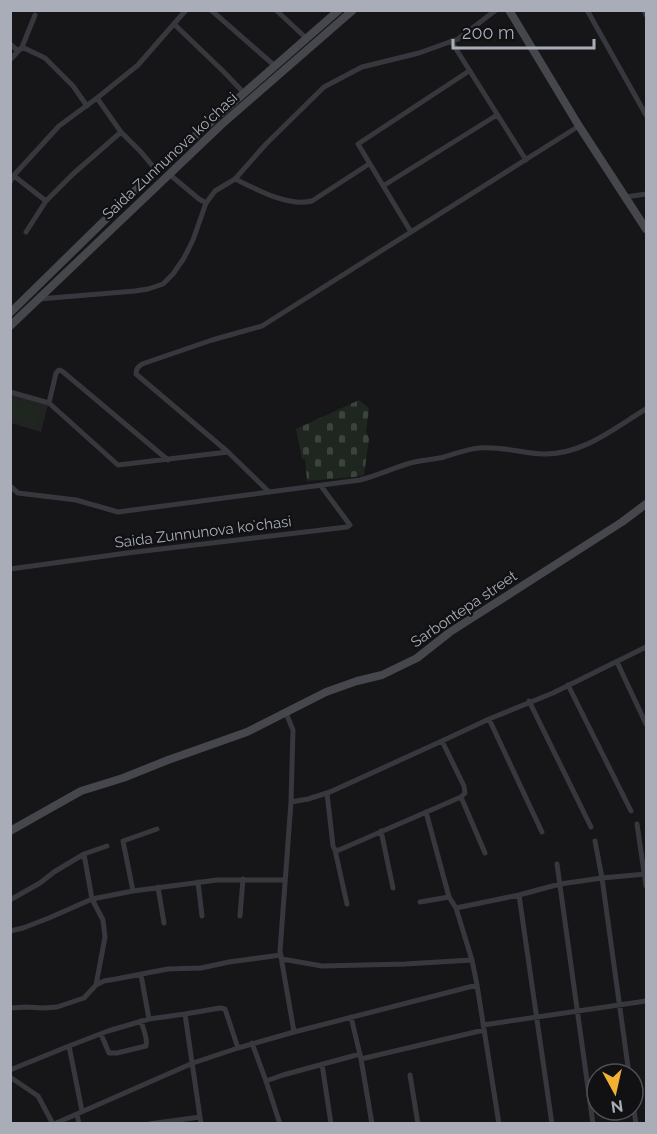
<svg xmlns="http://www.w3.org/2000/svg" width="657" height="1134" font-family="Raleway,sans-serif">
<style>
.built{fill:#222225}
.cemetery{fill:url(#cemetery-stones)}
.green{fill:#1e261f}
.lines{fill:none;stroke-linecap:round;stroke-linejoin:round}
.street{stroke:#37383d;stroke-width:5}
.secondary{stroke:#45474d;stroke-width:8}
.labels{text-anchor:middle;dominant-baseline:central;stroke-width:4.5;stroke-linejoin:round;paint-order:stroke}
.street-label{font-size:15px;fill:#a8adb8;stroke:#111113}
</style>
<defs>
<pattern id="cemetery-stones" width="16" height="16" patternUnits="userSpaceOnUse" patternTransform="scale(1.5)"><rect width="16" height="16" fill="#1e261f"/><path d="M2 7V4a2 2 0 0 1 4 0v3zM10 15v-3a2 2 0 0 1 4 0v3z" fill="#3c433d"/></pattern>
</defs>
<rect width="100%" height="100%" fill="#161618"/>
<path class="built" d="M10 394 48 405 41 432 11 423Z"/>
<path class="cemetery" d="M359 400 369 408 366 431 369 439 364 475 354 477 307 481 305 459H302L296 429Z"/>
<path class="green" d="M11 398 42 408 36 427 11 420Z"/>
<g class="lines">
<path class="street" d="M211 10 275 66
M276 10 307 39
M587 10 646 115
M644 10 646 15
M174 24 223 71 244 93
M451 41 526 160
M10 44 18 51
M22 47 35 15
M10 60 22 47 45 58 73 86 87 106
M97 98 121 132 141 152 156 170
M169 174 199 199 206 203
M14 176 46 201
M235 179C258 190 288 207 312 201L369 164
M10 182 15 174 59 126 97 98 138 65 186 10
M383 186 497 115
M626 197 646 194
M26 232 46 201 73 174 121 132
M411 232 358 144 469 71
M39 299 135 291 148 289 163 284 173 274 184 258 193 240 206 203 215 191 235 179 266 144 324 87 362 67 419 53 458 39 496 10
M10 392 49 403 118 465 228 452
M49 403 56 373 59 370 62 371 168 460
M10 486 18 493 76 500 118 512 360 480C376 476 391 469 407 464 419 460 432 460 444 457 455 454 467 449 479 448 501 446 522 453 543 454 583 455 614 428 646 409
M269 492 228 452 136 374C136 369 138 367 142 364L212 340 262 326 579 126
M10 569 127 553 347 527 350 525 321 486
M617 662 646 724
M568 685 631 811
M529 701 591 827
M286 713 293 730 291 802 280 951 294 1032
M489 719 542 832
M327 793 333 846 335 850H339L461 797 465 793 464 786 442 741
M461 797 485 853
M291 802 308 799 330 792 442 741 489 719 553 693 646 647
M426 812 449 897 456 908 472 960 477 985 499 1124
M637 824 646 886
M381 831 393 888
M595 841 602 878 629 1074
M335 850 347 904
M84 854 92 899 103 920 105 937 96 985
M557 864 593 1124
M198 882 202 916
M158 887 164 923
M133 891 123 841 157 829
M519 895 552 1124
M10 900 40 883 54 872 84 854 107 846
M420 902 449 897
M456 908 519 895 560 884 602 878 646 874
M240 916 243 879
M10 931 23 928 49 918 92 899 133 891 217 880H285
M282 959 322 966 405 964 472 960
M141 975 149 1019 185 1014 201 1124
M10 1008 26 1007 43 1008 57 1007 84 998 96 985 104 981 116 979 152 972 168 969 201 968 229 962 281 955
M185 1014 220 1008 225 1009 238 1048
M351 1017 361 1059 372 1124
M483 1025 646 1001
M101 1034 109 1053H117L146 1046C148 1038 143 1029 141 1021
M252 1043 266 1081 280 1124
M361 1059 484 1030
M322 1064 331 1124
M10 1070 69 1046
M410 1075 418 1124
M10 1077 38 1096 53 1124
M266 1081 283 1075 360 1054
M633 1104 636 1124
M82 1111 69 1046 108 1031 149 1019
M77 1114 79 1124
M54 1124 193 1063 238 1048 294 1032 477 985
M149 1124 200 1117"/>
<path class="secondary" d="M509 10 579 126 646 229
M10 313 156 170 339 10
M10 326 221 125 353 10
M10 831 81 791 123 778 168 760 247 732 326 692 357 681 382 675 417 658 450 632 622 522 646 504"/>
</g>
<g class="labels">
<g class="street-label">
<text transform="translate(170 156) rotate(-43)">Saida Zunnunova ko'chasi</text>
<text transform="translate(203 532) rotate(-7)">Saida Zunnunova koʻchasi</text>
<text transform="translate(464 609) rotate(-34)">Sarbontepa street</text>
</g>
</g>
<rect width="657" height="1134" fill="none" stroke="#a8adb8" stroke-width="24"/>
<g transform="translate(615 1092) rotate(172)"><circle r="28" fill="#111113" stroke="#4d4f55" stroke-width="1.5"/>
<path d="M0-4.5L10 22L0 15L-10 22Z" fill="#f2b134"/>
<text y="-9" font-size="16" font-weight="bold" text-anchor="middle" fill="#a8adb8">N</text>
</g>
<path d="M453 39v9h141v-9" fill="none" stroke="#a8adb8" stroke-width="3"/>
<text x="462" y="39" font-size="18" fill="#a8adb8" stroke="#111113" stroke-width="4.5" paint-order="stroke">200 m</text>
</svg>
